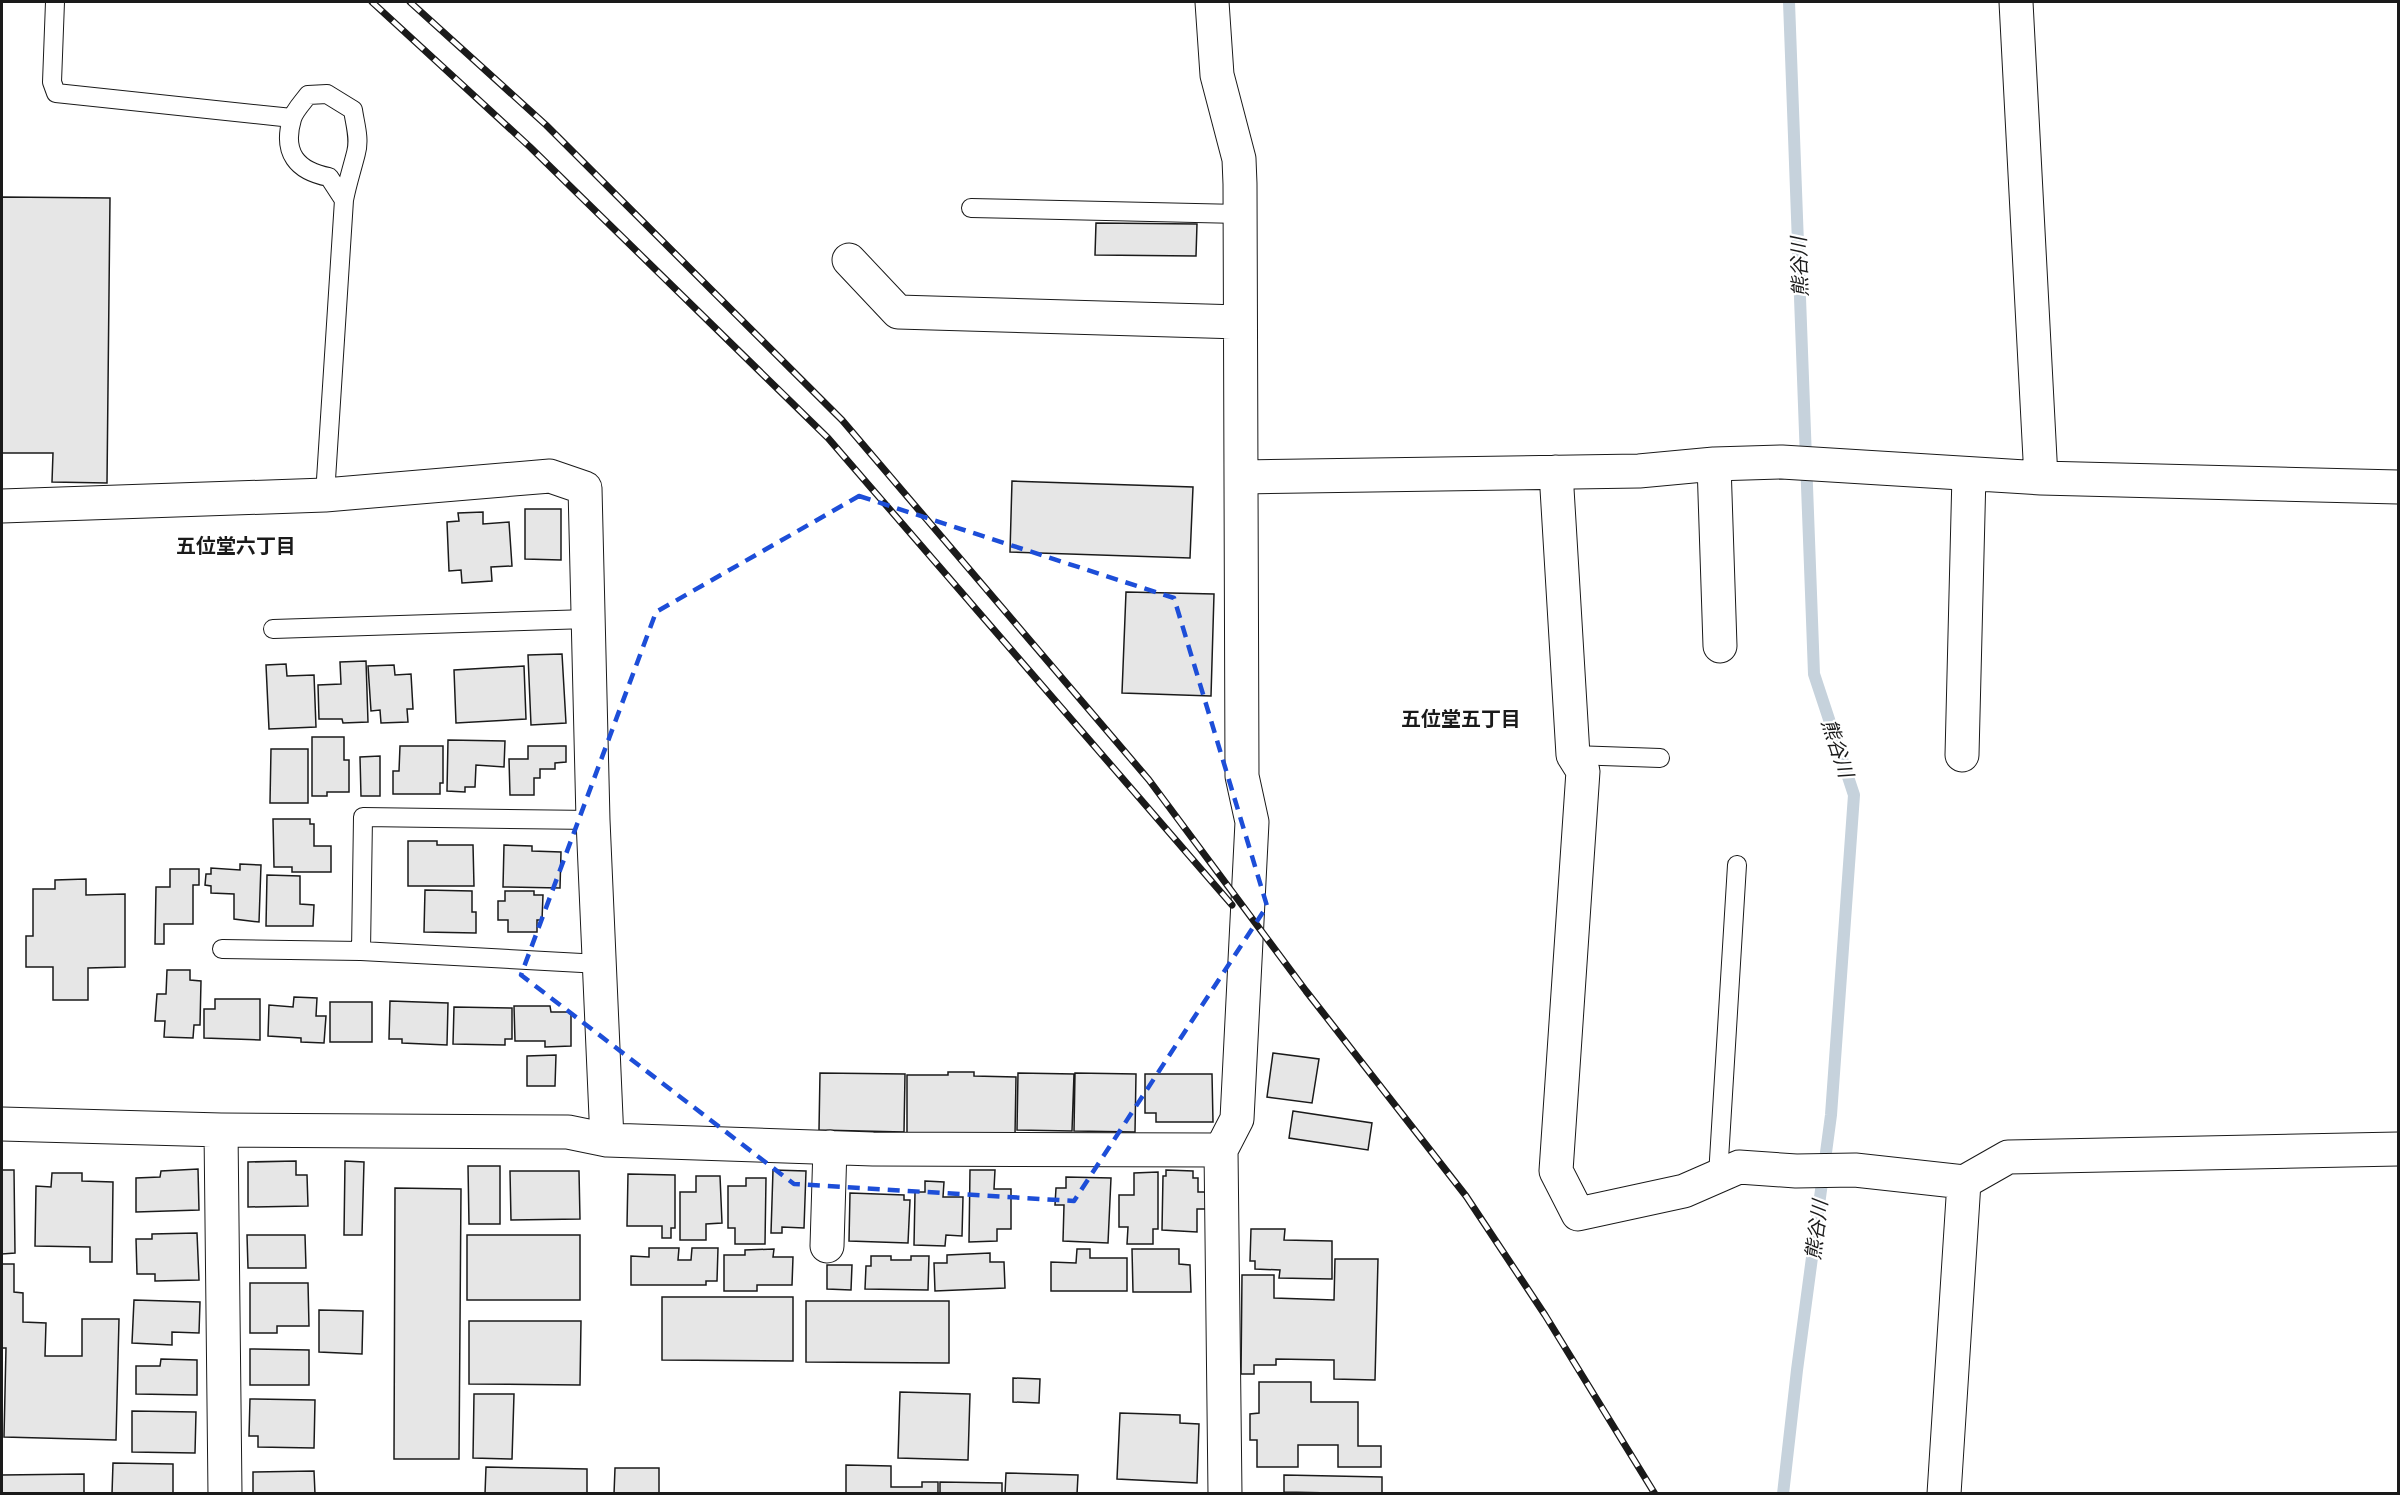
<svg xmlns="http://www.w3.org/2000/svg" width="2400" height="1495" font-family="Quicksand,'Noto Sans JP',sans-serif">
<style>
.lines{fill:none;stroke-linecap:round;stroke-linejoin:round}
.stream{stroke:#c6d2dc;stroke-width:12}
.building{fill:#e6e6e6;stroke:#1a1a1a;stroke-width:1.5}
.service-casing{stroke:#1a1a1a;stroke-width:20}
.minor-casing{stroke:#1a1a1a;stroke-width:35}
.service{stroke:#fff;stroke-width:18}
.minor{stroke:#fff;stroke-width:33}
.rail-casing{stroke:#1a1a1a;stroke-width:7}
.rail{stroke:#fff;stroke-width:4.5;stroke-dasharray:14;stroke-linecap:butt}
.marked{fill:none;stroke:#1d4ed8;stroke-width:4.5;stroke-dasharray:12 8;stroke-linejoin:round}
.labels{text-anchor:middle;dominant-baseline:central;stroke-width:4.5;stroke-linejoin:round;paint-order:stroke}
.water-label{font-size:20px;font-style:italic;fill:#1a1a1a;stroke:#fff}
.neighbourhood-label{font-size:20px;font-weight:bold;fill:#1a1a1a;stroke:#fff}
</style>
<rect width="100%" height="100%" fill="#fff"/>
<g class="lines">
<path class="stream" d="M1783 1494 1797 1370 1831 1115 1854 795 1814 674 1789 2"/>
</g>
<path class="building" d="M2 197 110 198 107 483 52 482 53 453H2Z
M1096 223 1197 224 1196 256 1095 255Z
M1012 481 1193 487 1190 558 1010 552Z
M525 509H561V560L525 559Z
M483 512V524L509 522 512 566 491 567 492 581 462 583 461 570 449 571 447 522 459 521 458 513Z
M1126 592 1214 594 1211 696 1122 693Z
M562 654 566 723 531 725 528 655Z
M366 661 368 722 343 723 342 719H319L318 685 341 684 340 662Z
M286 664 287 676 314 675 316 727 269 729 266 665Z
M394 665 395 675 411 674 413 709H407L408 722 381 723 380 710 371 711 368 666Z
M524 666 526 719 456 723 454 670Z
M312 737H344V760H349V792H327V796H312Z
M448 740 505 741 504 767 476 765 475 787H465V792L447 791Z
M400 746H443V783H440V794H393V771H399Z
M528 746H566V762L555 763V769H540V778H534V795H510L509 759H528Z
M271 749H308V803H270Z
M380 756V796H361L360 757Z
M273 819H310V824H314V846H331V872H292V867H274Z
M408 841H437V845H473L474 886H408Z
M504 845 532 846V851L561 852 560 888 503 887Z
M240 864 261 865 259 922 234 919V894L211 893V886L205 885 206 874H211V868L240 870Z
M170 869H199V885H193V924H164V944H155L156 887H170Z
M267 875 300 876V904L314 905 313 926H266Z
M86 879V895L125 894V967L88 968V1000H53V967H26V936H33V889H55V880Z
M425 890 472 891V912H476V933L424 932Z
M505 891H534V895H543L542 920H537V932H508V920H498V901H505Z
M167 970H190V980L201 981 200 1025H194L193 1038 164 1037 165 1021H155L157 994H166Z
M294 997 317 998 316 1016H326L324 1043 301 1042V1038L268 1036 269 1005 293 1007Z
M215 999H260V1040L204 1038V1009H215Z
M390 1001 448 1003 447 1045 402 1043V1039H389Z
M330 1002H372V1042H330Z
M514 1006H550L551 1012H571V1046L545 1047V1041H515Z
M454 1007 512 1008V1039H505V1045L453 1044Z
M1273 1053 1319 1059 1312 1103 1267 1097Z
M556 1055 555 1086H527V1056Z
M948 1072H974V1076L1016 1077 1015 1135H907V1075H948Z
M820 1073 905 1074 904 1132 819 1130Z
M1018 1073 1074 1074 1072 1131 1017 1130Z
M1075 1073 1136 1074 1135 1132 1074 1131Z
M1145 1074H1212L1213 1122H1156V1113H1145Z
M1293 1111 1372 1123 1368 1150 1289 1138Z
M296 1161V1175H307L308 1206 248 1207V1162Z
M345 1161 364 1162 362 1235H344Z
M468 1166H500V1224H469Z
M198 1169 199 1210 136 1212V1178L160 1177 161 1171Z
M2 1170H14L15 1253 2 1254Z
M773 1170 806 1171 804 1228 782 1227V1233H771Z
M970 1170H995L994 1189H1011V1229H997V1241L969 1242Z
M1166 1170 1193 1171V1178H1198V1192H1206V1209H1197V1232L1162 1230 1163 1176H1166Z
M510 1171H579L580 1219 511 1220Z
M1158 1172V1229H1153V1244H1127L1128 1227H1119V1195H1134V1173Z
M52 1173H82V1181L113 1182 112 1262H90V1247L35 1246 36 1186 51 1187Z
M628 1174 675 1175V1228H671V1238H662V1226H627Z
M696 1176H720L722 1223 706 1224V1240H680V1192H696Z
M1066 1177 1111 1178 1108 1243 1063 1241 1064 1205H1055L1056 1188H1066Z
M746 1178H766L765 1244H735V1228H728V1186H746Z
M925 1181 944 1182 943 1197H963L962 1236 946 1235 945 1246 914 1245 915 1192H925Z
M395 1188 461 1189 459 1459H394Z
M850 1193 904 1195V1200H910L908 1243 849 1241Z
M1251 1229H1285L1284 1240 1332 1241V1279L1279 1278 1280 1270 1255 1269V1261H1250Z
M197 1233 199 1280 155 1281V1274H137L136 1239H152V1234Z
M247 1235H305L306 1268H248Z
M467 1235H580V1300H467Z
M649 1248H679L678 1260H691L692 1248H718L717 1281H706V1285H631V1256L649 1257Z
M774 1249 773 1257H793L792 1285H757V1291H724V1255H745V1250Z
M1077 1249H1090V1258H1127V1291H1051V1262L1076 1263Z
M1132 1249H1179V1264L1190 1265 1191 1292H1133Z
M990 1253V1262H1004L1005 1288 935 1291 934 1263H947V1255Z
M871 1256H891V1260H911V1256H929L928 1290 865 1289 866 1266H871Z
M1335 1259H1378L1375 1380 1334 1379V1360L1276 1359V1365H1254V1374H1241L1242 1275H1274V1298L1334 1300Z
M2 1264H14V1292L23 1293V1322L46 1323 45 1356H82V1319H119L116 1440 4 1437 6 1348H2Z
M827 1265H852L851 1290 827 1289Z
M250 1283H308L309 1326H277V1333H250Z
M662 1297H793V1361L662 1360Z
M134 1300 200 1302 199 1333 172 1332V1345L132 1343Z
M806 1301H949V1363L806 1362Z
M319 1310 363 1311 362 1354 319 1352Z
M469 1321H581L580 1385 469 1384Z
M250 1349 309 1350V1385H250Z
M161 1359 197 1360V1395L136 1394V1366H160Z
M1013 1378 1040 1379 1039 1403 1013 1402Z
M1259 1382H1311V1402H1358V1446H1381V1467H1338V1445H1298V1467H1257V1440H1250V1414L1259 1413Z
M900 1392 970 1394 968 1460 898 1458Z
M474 1394H514L512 1459 473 1458Z
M250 1399 315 1400 314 1448 258 1447V1436H249Z
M132 1411 196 1412 195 1453 132 1452Z
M1120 1413 1180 1415V1423L1199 1424 1197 1483 1117 1479Z
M113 1463 173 1464V1494H112Z
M846 1465 891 1466V1487H922V1482H938V1494H846Z
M486 1467 587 1469V1494H485Z
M615 1468H659V1494H614Z
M314 1471 315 1494H253V1472Z
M1006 1473 1078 1475 1077 1494H1005Z
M84 1474V1494H2V1475Z
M1284 1475 1382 1477V1494L1284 1492Z
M940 1482 1002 1483V1494H940Z"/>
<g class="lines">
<g class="service-casing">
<path id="service" d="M55 2 52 82 56 93 292 118
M327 94 353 110C355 124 360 139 356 153 352 169 347 184 344 200L329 177C297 171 282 153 292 119 294 111 303 102 308 95Z
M971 208 1240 214
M325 495 344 200
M273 629 588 619
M1573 755 1660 758
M222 949 361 951 600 964
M361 951 363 817 593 820
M1718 1176 1737 865"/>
</g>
<g class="minor-casing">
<path id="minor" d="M1212 2 1217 75 1239 159 1240 184 1242 776 1252 822 1237 1119 1221 1150 1225 1494
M2016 2 2041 478
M849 260 898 312 1240 322
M1714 464 1720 646
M1556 472 1573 755 1583 771 1556 1171 1578 1214 1684 1191 1739 1167 1796 1171 1855 1170 1964 1182 2008 1157 2398 1149
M1241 477 1639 471 1714 464 1782 462 2041 478 2398 487
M2 506 325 495 550 476 585 488 593 820 607 1140
M1962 755 1969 474
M2 1124 221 1130 568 1132 607 1140 873 1149 1221 1150
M221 1130 225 1494
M827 1246 830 1147
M1944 1494 1964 1182"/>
</g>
<use href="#service" class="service"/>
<use href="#minor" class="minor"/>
<g class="rail-casing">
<path id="rail" d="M372 2 530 147 828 438 1232 905
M410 2 546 125 842 420 1149 780 1306 991 1466 1196 1545 1315 1655 1494"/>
</g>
<use href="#rail" class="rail"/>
</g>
<path class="marked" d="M859 496 1174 598 1267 906 1074 1201 794 1184 521 975 656 612Z"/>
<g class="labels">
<g class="water-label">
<text transform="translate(1799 267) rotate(-92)">熊谷川</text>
<text transform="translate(1838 748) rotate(72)">熊谷川</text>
<text transform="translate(1816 1230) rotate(-83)">熊谷川</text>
</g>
<g class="neighbourhood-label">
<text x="236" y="545">五位堂六丁目</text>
<text x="1461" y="718">五位堂五丁目</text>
</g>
</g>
<rect width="2400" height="1495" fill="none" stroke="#1a1a1a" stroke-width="6"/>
</svg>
